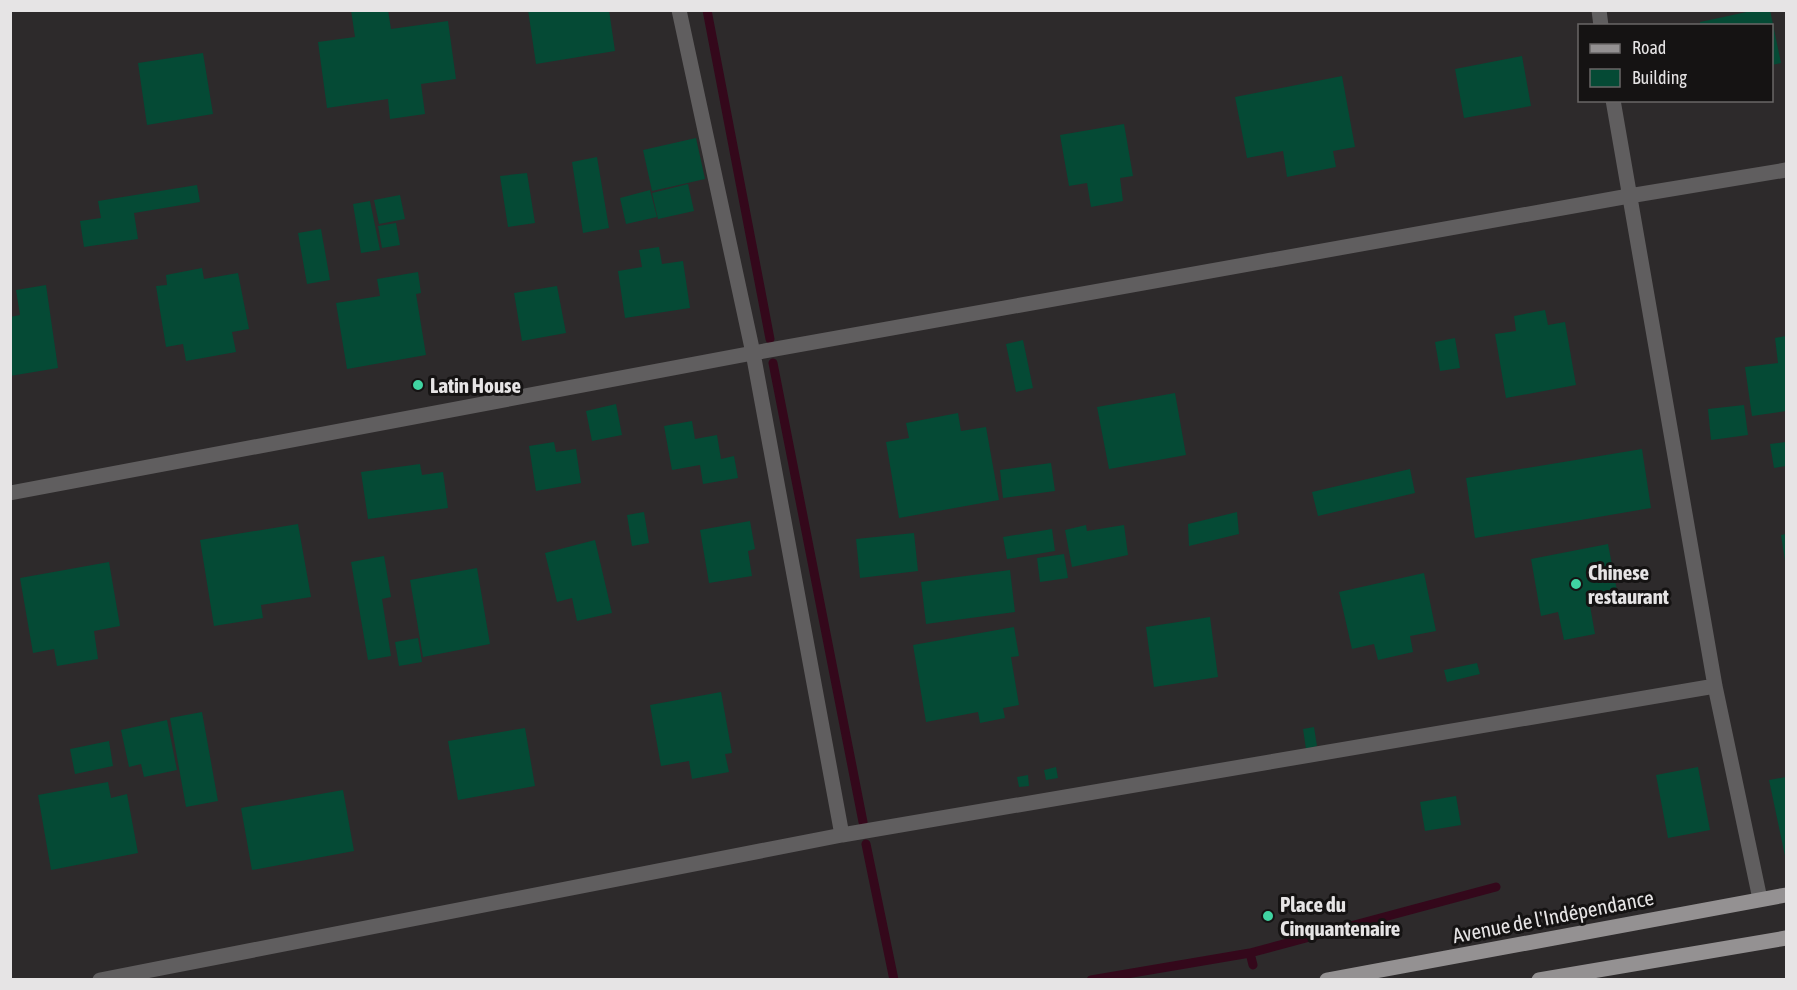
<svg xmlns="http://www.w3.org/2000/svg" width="1797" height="990" font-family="'Asap Condensed',sans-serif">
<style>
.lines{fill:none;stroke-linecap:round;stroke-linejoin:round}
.stream{stroke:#34081b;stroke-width:9}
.building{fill:#054a35}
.street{stroke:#605e5f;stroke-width:15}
.primary{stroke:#949192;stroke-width:15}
.poi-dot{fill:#40d4a2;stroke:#151313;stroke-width:2}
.labels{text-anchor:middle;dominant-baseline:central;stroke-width:6;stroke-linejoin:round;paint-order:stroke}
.poi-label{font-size:21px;font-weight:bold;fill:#e6e4e5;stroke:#151313;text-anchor:start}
.street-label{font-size:21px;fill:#e6e4e5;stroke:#151313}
</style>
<rect width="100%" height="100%" fill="#2d2a2b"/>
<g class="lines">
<path class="stream" d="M707 10 770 339
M773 363 863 822
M866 844 894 980
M1250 953 1253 965
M1091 980 1250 953 1496 887"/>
</g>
<path class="building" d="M351 10H388L391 29 448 21 456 79 421 84 425 114 390 119 388 99 327 108 318 42 355 37Z
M528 10H609L615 51 536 64Z
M1756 10H1770L1781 63 1772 65V26H1700V22Z
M203 53 213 114 147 125 138 63Z
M1522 56 1531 106 1464 118 1455 69Z
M1342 76 1355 147 1333 151 1336 167 1287 177 1283 151 1247 158 1235 97Z
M1124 124 1133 176 1120 178 1123 201 1091 207 1087 183 1069 186 1060 135Z
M696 138 705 179 652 191 643 150Z
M597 157 609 228 583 233 572 162Z
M527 173 535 223 508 227 500 176Z
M688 184 694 211 658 219 652 193Z
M197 185 200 202 134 213 138 239 84 247 80 221 101 218 98 201Z
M650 190 657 217 626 224 620 198Z
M400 195 405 219 379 224 374 200Z
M370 201 380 250 361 253 353 204Z
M396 223 400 245 382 248 378 226Z
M321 229 330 280 307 284 298 233Z
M659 247 662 264 683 261 690 308 625 318 618 271 642 267 639 250Z
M202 268 204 279 238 273 249 329 232 332 236 352 186 361 183 344 166 347 156 286 167 285 166 275Z
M418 272 421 293 416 294 426 355 347 369 336 303 380 296 377 279Z
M46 285 58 368 10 376V317L20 315 16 290Z
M557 286 566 333 522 341 514 293Z
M1545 310 1548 325 1565 322 1576 385 1506 398 1495 334 1516 331 1514 316Z
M1786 336V411L1752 416 1745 367 1778 363 1775 338Z
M1455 338 1460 368 1440 371 1435 342Z
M1023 340 1033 388 1016 392 1006 344Z
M1175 393 1186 455 1109 469 1097 407Z
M616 404 622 435 592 441 586 411Z
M1744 405 1748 435 1711 440 1708 409Z
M958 413 961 431 986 427 999 500 899 518 886 442 909 438 906 423Z
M692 421 695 439 717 435 721 459 734 456 738 478 703 484 700 465 672 470 664 426Z
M554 442 556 452 576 449 581 483 536 491 529 446Z
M1786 442V466L1774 468 1770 444Z
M1642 449 1651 508 1475 538 1466 478Z
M1051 463 1055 491 1003 498 1000 470Z
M420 464 422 475 443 472 448 508 368 519 361 472Z
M1410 469 1415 493 1318 516 1312 492Z
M644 512 649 543 632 546 627 515Z
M1237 512 1239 534 1189 546 1188 524Z
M750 521 755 549 748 551 752 576 709 583 700 530Z
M298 524 311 597 261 605 263 618 214 626 200 540Z
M1086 525 1087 531 1124 525 1128 555 1072 567 1065 530Z
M1052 529 1055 551 1007 559 1003 537Z
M914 533 918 571 860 578 856 539Z
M1786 534V561H1785L1781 535Z
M595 540 612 613 577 621 572 598 557 602 545 553Z
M1608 544 1619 601 1590 606 1595 634 1564 640 1558 612 1541 616 1531 559Z
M1064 554 1068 578 1040 582 1037 558Z
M384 556 391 597 382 599 391 656 368 660 351 562Z
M109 562 120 626 94 631 98 659 57 666 54 649 33 653 20 578Z
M477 568 490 644 423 657 410 580Z
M1010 570 1015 612 926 624 921 582Z
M1424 573 1436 631 1410 636 1413 652 1378 660 1374 644 1352 649 1339 592Z
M1210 617 1218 677 1154 687 1146 627Z
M1014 627 1019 656 1011 657 1019 705 1003 708 1005 718 980 723 978 712 926 722 913 645Z
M418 638 422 662 399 666 395 642Z
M1477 663 1480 674 1447 682 1444 670Z
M721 692 732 753 725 754 729 772 692 779 689 761 661 766 650 705Z
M202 712 218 801 186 807 170 718Z
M167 720 177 770 144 777 141 764 129 767 121 730Z
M1314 727 1317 746 1306 749 1303 729Z
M525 728 535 786 458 800 448 741Z
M109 741 113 766 75 774 70 749Z
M1056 767 1058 778 1046 780 1044 770Z
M1698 767 1710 830 1668 838 1656 775Z
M1028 775 1029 786 1019 787 1017 777Z
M1786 777V856H1785L1769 780Z
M108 782 111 798 127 794 138 853 51 870 38 795Z
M343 790 354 851 252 870 241 808Z
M1456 796 1461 825 1425 831 1420 802Z"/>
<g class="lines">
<path class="street" d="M679 10 753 353 842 835
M1599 10 1601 26
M1613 100 1715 686 1760 899
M10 493 753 353 1629 196 1786 170
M100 980 842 835 1715 686"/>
<path class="primary" d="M1327 980 1786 895
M1539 980 1786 938"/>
</g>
<g class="poi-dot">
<circle cx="418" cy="385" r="6"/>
<circle cx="1576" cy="584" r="6"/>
<circle cx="1268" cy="916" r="6"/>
</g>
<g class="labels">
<g class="poi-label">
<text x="430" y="385">Latin House</text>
<text x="1588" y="572">Chinese<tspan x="1588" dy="24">restaurant</tspan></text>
<text x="1280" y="904">Place du<tspan x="1280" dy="24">Cinquantenaire</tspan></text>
</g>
<g class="street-label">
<text transform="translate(1553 916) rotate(-11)">Avenue de l'Indépendance</text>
</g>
</g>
<rect width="1797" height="990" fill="none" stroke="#e6e4e5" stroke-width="24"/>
<rect x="1578" y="24" width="195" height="78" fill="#151313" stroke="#696767" stroke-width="1.5"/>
<rect x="1590" y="44" width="30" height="9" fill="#949192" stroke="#696767" stroke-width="1.5"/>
<text x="1632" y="54" font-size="18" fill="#e6e4e5">Road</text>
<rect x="1590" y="69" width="30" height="18" fill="#054a35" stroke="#696767" stroke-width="1.5"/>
<text x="1632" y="84" font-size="18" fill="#e6e4e5">Building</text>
</svg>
